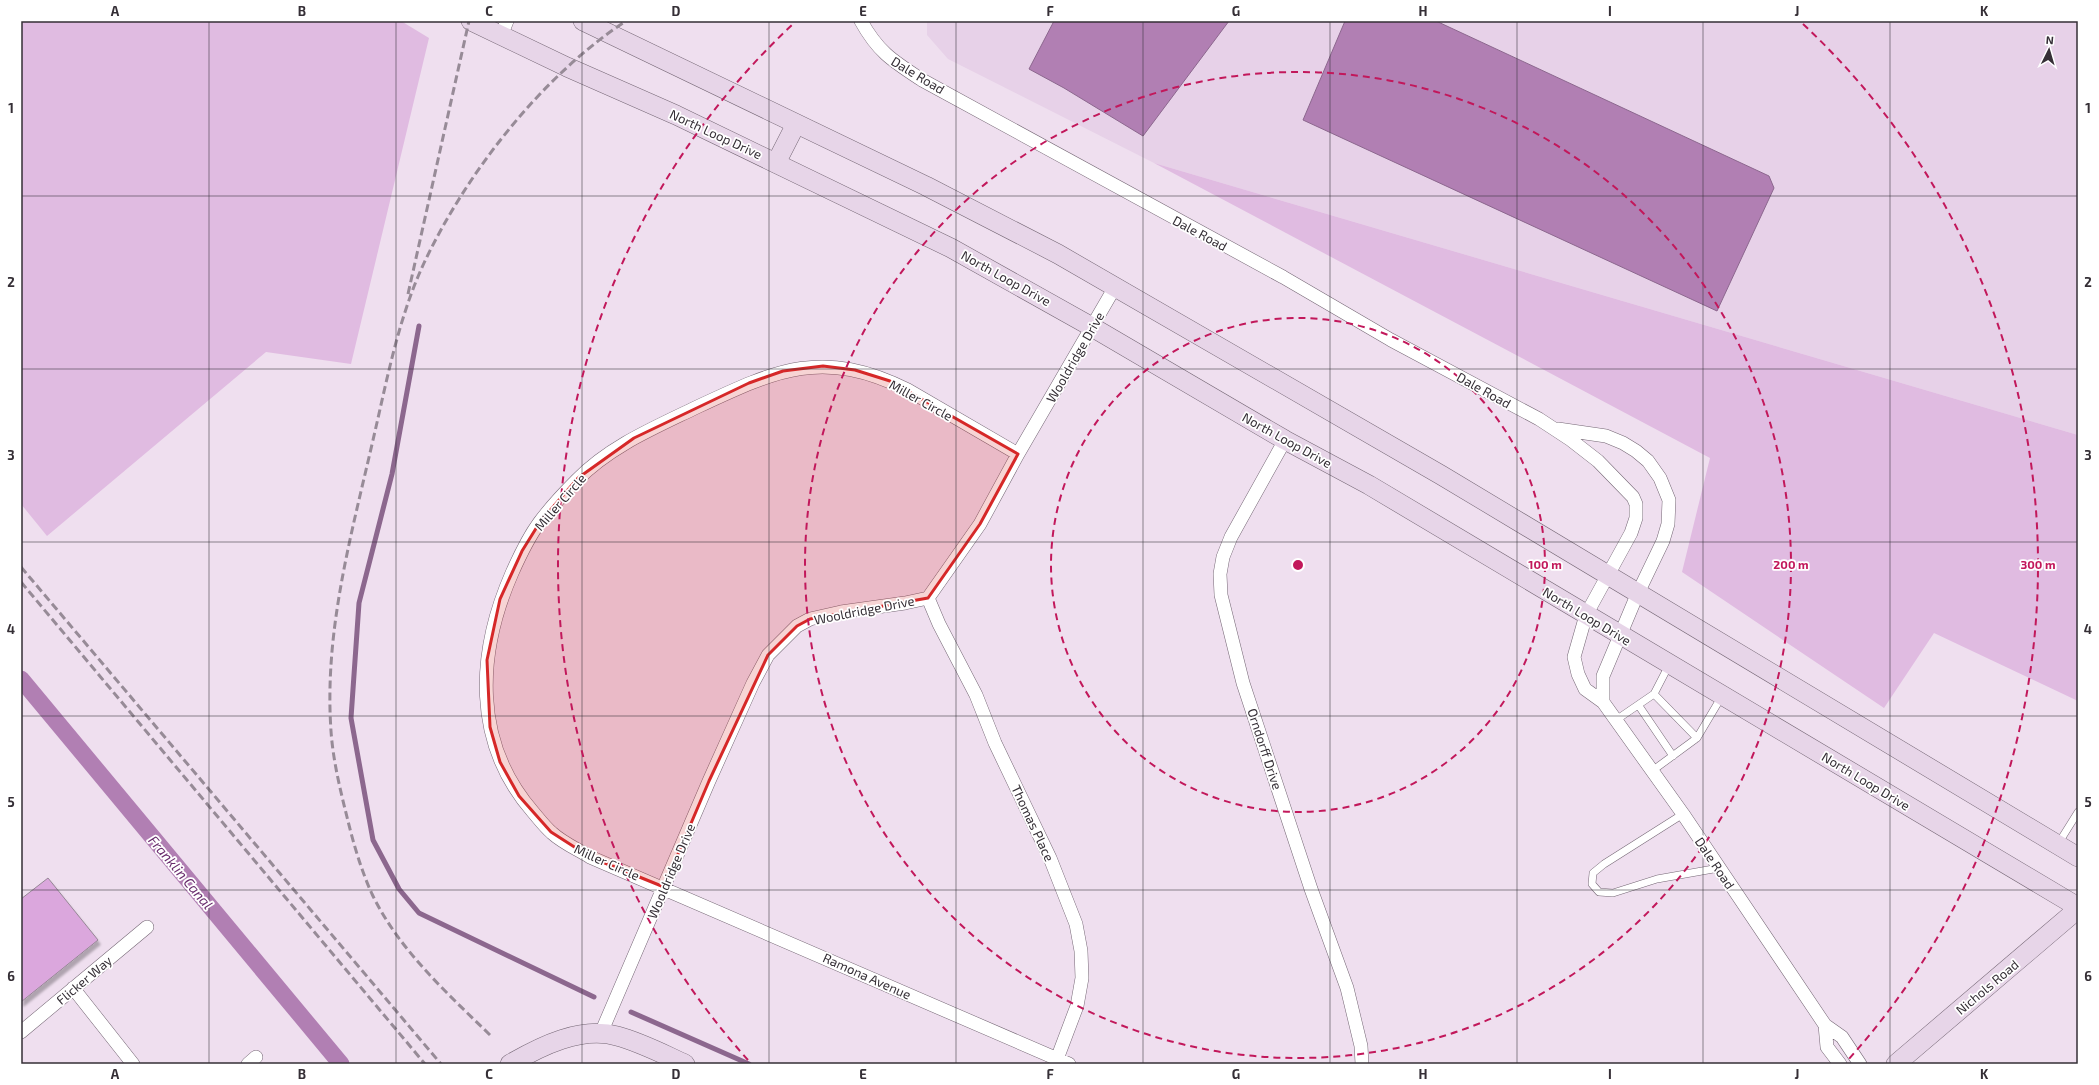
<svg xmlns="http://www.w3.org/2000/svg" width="2099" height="1085" font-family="'Exo 2',sans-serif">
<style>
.built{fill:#e7d1e8}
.green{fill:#e0bbe1}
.water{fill:#b17fb3;stroke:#8c678e}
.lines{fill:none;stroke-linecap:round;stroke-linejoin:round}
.stream{stroke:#8c678e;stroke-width:5}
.canal{stroke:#b17fb3;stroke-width:17}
.building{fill:#dba7dd;stroke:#968796;filter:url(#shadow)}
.lane-casing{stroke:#756775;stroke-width:8}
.street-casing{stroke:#756775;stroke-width:14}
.secondary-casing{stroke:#756775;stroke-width:20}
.lane{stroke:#fff;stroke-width:7}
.street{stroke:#fff;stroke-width:13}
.secondary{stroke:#e7d5e8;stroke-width:19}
.rail{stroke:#978b97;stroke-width:3;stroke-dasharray:8 4;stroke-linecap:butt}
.marked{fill:#d62828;fill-opacity:0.2;stroke:#d62828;stroke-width:3;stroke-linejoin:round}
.grid{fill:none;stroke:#352f36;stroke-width:1;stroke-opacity:0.55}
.ring{fill:none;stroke:#c2185b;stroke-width:2;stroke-dasharray:7 5}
.labels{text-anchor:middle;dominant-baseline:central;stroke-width:3.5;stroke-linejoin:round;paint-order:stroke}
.street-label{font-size:13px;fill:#352f36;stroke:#fff}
.water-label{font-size:14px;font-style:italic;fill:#692c6d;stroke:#fff}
.centre{fill:#c2185b;stroke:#fff;stroke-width:2}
.ring-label{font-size:12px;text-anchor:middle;font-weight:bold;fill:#c2185b;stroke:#fff;stroke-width:3.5;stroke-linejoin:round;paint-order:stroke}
.neatline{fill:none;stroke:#352f36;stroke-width:1.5}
.grid-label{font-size:13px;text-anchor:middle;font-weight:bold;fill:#352f36}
</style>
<defs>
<filter id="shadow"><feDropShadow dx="2.5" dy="4.5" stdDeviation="1" flood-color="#0004"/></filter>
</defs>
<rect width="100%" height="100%" fill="#efdfef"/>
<path class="built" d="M927 21H2078V435L1154 163 948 59 927 35Z"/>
<path class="green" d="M21 21H401L429 38 351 364 266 352 47 536 21 504Z
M1154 163 2078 435V701L1934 633 1884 708 1682 572 1710 458Z"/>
<path class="water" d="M1054 21H1229L1143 136 1064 88 1029 69Z
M1345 21H1436L1769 176 1774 188 1717 311 1303 120Z"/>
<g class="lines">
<path class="stream" d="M419 326 392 474 359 603 351 718 373 840 399 889 419 913 594 997
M631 1012 749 1064"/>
<path class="canal" d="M21 679 341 1064"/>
</g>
<path class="building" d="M48 878 98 940 21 1002V899Z"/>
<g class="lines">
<g class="lane-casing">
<path id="lane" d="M1654 694 1697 738
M1639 706 1673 756
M1616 720 1654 694 1669 665
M1652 771 1697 738 1722 696
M1683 814 1604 864 1593 873 1592 884 1599 892 1613 893 1657 879 1719 868
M2058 844 2078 812"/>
</g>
<g class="street-casing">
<path id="street" d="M861 21C878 52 893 61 922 80L1283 277 1391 340 1539 419 1571 440 1598 461 1633 497 1636 504V518L1631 533 1586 615 1574 657 1578 674 1585 689 1603 702 1683 814 1825 1025 1842 1037 1860 1064
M501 36 507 21
M1558 429 1606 436 1623 443 1636 451 1648 461 1660 478 1669 500 1668 524 1663 541 1637 595 1603 676V702
M1285 440 1231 537 1223 557 1220 574 1221 595 1243 683 1311 889 1347 988 1361 1046 1362 1064
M1018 454 908 390C823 348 778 369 697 407 656 427 610 446 577 480 564 493 550 508 539 523 528 538 520 555 512 573 477 653 472 742 533 812 539 819 545 827 552 833 563 843 577 849 590 857L1069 1064
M928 598 939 624 976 695 995 743 1050 858 1076 924 1081 951 1082 978 1077 1006 1057 1059
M73 988 133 1064
M1825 1025 1827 1047 1840 1064
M21 1032 147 927
M601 1033 709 781 753 683 768 655 797 626 810 619 841 612 905 603 928 598 980 524 1018 454 1115 287
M248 1064 256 1057"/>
</g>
<g class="secondary-casing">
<path id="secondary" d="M471 21 567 67 676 115 951 248 1092 327 1285 440 1369 485 2078 907
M583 21 926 186 1058 254 1441 475 2078 857
M776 163 796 124
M510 1064C541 1046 581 1026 617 1036 640 1042 663 1054 685 1064
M1896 1064 2078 909"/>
</g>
<use href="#lane" class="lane"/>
<use href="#street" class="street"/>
<use href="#secondary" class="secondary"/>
<path class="rail" d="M408 294 469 21
M21 567 441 1064
M21 582 425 1064
M490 1035C446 992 399 950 372 894 361 870 353 842 347 817 340 789 333 760 331 731 324 632 351 536 373 440 387 380 398 319 424 263 467 172 542 76 626 21"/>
</g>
<path class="marked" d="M823 366 855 370 890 381 1018 454 980 524 928 598 810 619 797 626 768 655 709 781 664 887 590 857 551 832 519 796 500 762 490 727 487 660 500 599 522 551 540 522 578 478 634 438 749 383 783 371Z"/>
<path class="grid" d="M209 21V1064M396 21V1064M582 21V1064M769 21V1064M956 21V1064M1143 21V1064M1330 21V1064M1517 21V1064M1703 21V1064M1890 21V1064M21 196H2078M21 369H2078M21 542H2078M21 716H2078M21 890H2078"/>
<g class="ring">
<circle cx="1298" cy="565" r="247"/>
<circle cx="1298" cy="565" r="493"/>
<path d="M748 1060A740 740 0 0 1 793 24M1803 24A740 740 0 0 1 1848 1060"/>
</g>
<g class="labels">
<g class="street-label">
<text transform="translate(918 75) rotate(31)">Dale Road</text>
<text transform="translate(716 134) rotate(25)">North Loop Drive</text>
<text transform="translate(1200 233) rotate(28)">Dale Road</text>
<text transform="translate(1006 278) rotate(29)">North Loop Drive</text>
<text transform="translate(1075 357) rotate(-60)">Wooldridge Drive</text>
<text transform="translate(1484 390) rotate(29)">Dale Road</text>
<text transform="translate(921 400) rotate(29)">Miller Circle</text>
<text transform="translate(1287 440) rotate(29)">North Loop Drive</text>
<text transform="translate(560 502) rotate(-49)">Miller Circle</text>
<text transform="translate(864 610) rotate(-11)">Wooldridge Drive</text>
<text transform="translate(1587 616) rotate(31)">North Loop Drive</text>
<text transform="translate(1265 749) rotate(72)">Orndorff Drive</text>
<text transform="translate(1866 781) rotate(31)">North Loop Drive</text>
<text transform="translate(1033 823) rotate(65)">Thomas Place</text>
<text transform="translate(607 862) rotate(24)">Miller Circle</text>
<text transform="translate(1715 863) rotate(56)">Dale Road</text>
<text transform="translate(671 871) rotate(-67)">Wooldridge Drive</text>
<text transform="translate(867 976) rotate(24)">Ramona Avenue</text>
<text transform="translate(84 980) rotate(-40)">Flicker Way</text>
<text transform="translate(1987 987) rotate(-40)">Nichols Road</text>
</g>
<g class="water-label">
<text transform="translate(181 872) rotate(50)">Franklin Canal</text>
</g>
</g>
<circle cx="1298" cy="565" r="6" class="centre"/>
<g class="ring-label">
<text x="1545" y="569">100 m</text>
<text x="1791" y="569">200 m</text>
<text x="2038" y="569">300 m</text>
</g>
<rect width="2099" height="1085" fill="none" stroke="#ffffff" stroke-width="44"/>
<g transform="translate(2049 50) rotate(5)" stroke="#ffffff" stroke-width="3" paint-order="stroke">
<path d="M0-3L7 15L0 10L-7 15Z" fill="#352f36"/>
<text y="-6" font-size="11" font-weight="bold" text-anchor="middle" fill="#352f36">N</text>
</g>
<rect x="22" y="22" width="2055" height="1041" class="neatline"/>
<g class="grid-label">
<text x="115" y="16">A</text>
<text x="302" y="16">B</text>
<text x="489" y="16">C</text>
<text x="676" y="16">D</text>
<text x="863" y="16">E</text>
<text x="1050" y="16">F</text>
<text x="1236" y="16">G</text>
<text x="1423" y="16">H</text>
<text x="1610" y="16">I</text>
<text x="1797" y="16">J</text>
<text x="1984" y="16">K</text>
<text x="11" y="113">1</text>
<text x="2088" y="113">1</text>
<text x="11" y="287">2</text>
<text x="2088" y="287">2</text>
<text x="11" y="460">3</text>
<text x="2088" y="460">3</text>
<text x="11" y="634">4</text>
<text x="2088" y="634">4</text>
<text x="11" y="807">5</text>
<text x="2088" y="807">5</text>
<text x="11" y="981">6</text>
<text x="2088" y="981">6</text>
<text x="115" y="1079">A</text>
<text x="302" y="1079">B</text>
<text x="489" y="1079">C</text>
<text x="676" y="1079">D</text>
<text x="863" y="1079">E</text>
<text x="1050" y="1079">F</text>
<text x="1236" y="1079">G</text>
<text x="1423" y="1079">H</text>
<text x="1610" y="1079">I</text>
<text x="1797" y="1079">J</text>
<text x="1984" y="1079">K</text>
</g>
</svg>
